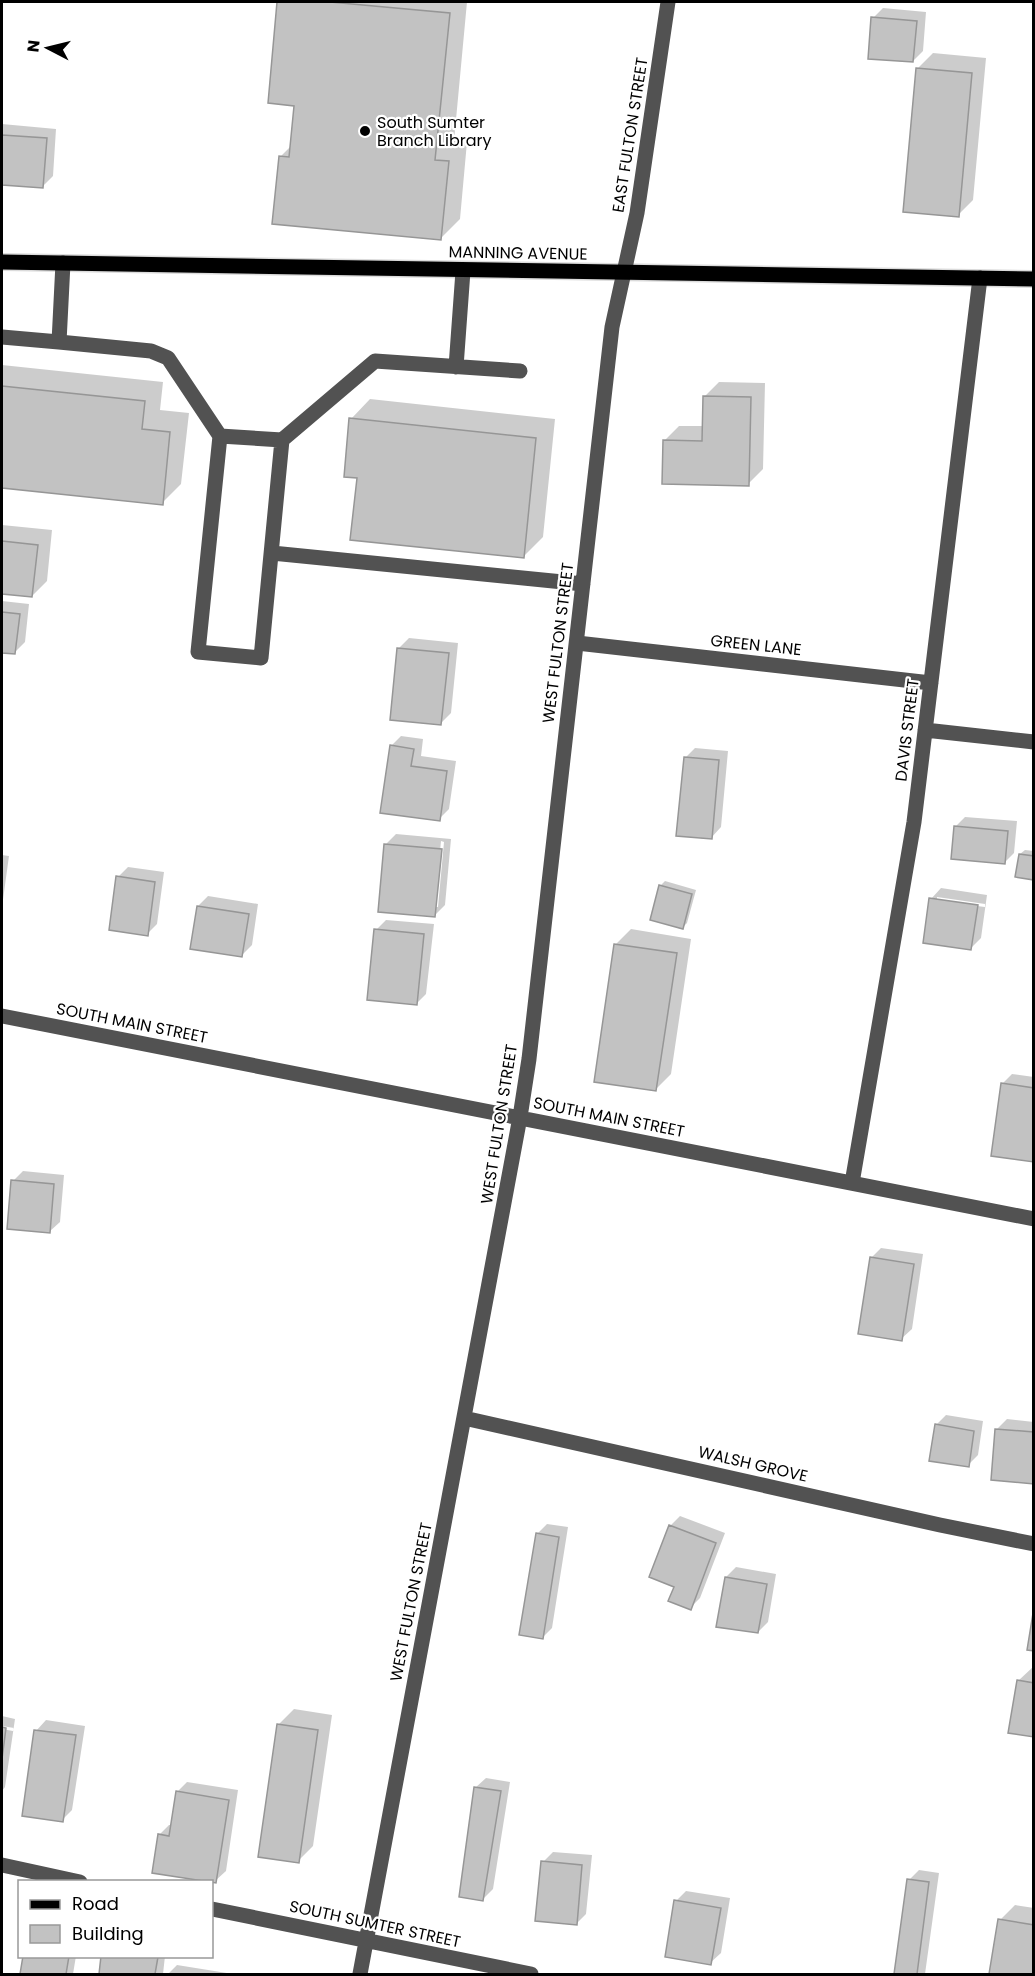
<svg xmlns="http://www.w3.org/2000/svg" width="1035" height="1976" font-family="Poppins,sans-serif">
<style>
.shadow{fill:#0003;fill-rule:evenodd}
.building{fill:#c2c2c2;stroke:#969696;stroke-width:1.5}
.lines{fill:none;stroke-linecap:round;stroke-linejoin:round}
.major-casing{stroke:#dbdbdb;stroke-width:18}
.minor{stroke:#525252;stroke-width:15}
.major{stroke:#000;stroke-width:15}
.poi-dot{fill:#000;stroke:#fff;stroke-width:2}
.labels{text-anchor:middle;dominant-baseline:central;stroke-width:4.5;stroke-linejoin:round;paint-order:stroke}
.poi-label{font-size:16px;fill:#000;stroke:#fff;text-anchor:start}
.street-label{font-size:16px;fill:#000;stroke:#fff}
</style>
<rect width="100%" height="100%" fill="#fff"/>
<path class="shadow" d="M279 2H467L454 141 467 142 460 219 441 238 280 157 292 145 295 105 270 102Z
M883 8 926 12 923 51 913 61 873 18Z
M933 53 986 58 973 200 958 215 918 68Z
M2 124 56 129 53 176 42 187 2 183Z
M2 365 163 382 160 410 189 413 181 484 162 503 2 486Z
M719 382 765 383 763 469 748 484 664 441 679 426H703L704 397Z
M370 399 555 419 543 537 524 556 351 419Z
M2 525 52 530 47 581 32 596 2 592Z
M2 601 29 604 25 642 15 652 2 651Z
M409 638 458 643 451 713 441 723 399 648Z
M401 736 423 739 421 756 456 761 449 809 439 819 391 746Z
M695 748 728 751 721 827 711 838 685 758Z
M965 817 1017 821 1014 853 1004 863 955 827Z
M396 834 451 839 445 905 435 915 386 844ZM441 841 444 842 438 907H435Z
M1025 850 1034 851V878L1020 854Z
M2 855 9 856 2 907Z
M128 867 164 872 157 924 147 934 118 877Z
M665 881 696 890 687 923 683 927 660 886Z
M941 888 987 895 981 938 971 948 931 899ZM937 897 985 904V907L937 901Z
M208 896 258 904 252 945 242 955 198 906Z
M386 920 434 924 426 994 416 1004 376 930Z
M631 929 691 939 671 1074 656 1089 616 944Z
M1012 1074 1034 1077V1160L1002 1084Z
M23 1171 64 1175 60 1222 49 1232 13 1181Z
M881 1248 923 1254 912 1329 901 1339 871 1258Z
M946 1415 983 1421 978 1455 968 1465 936 1425Z
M1007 1419 1034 1422V1482L997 1429Z
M680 1516 725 1533 700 1598 690 1608 670 1526Z
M547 1524 568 1527 552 1628 542 1638 537 1534Z
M736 1567 776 1574 768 1622 758 1632 726 1577Z
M1034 1666V1735L1018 1681Z
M294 1709 332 1715 313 1846 298 1861 279 1724Z
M2 1716 15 1719 5 1787 2 1791V1729L13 1731 14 1728 2 1726Z
M46 1720 85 1726 72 1810 62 1820 36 1731Z
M486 1778 510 1782 493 1889 483 1899 475 1788Z
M187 1782 238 1790 226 1871 215 1881 159 1835 169 1825H172L177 1792Z
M553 1852 592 1855 586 1914 576 1924 543 1862Z
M919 1870 939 1873 925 1974H896L909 1880Z
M686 1891 730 1898 721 1953 710 1963 676 1901Z
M1015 1905 1034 1908V1974H990L1000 1920Z
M25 1956H76L73 1974H22Z
M103 1956H165L163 1974H100Z
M177 1965 233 1974H168Z"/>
<path class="building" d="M277 2H330L450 13 435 160 449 161 441 240 272 224 279 156 289 157 294 106 268 103Z
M871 17 917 21 913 62 868 59Z
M916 68 972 73 959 217 903 212Z
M2 135 47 138 43 188 2 185Z
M2 386 145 401 142 429 170 432 163 505 2 488Z
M703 396 751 397 749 486 662 484 663 440 702 441Z
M349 418 536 438 524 558 350 540 357 478 344 477Z
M2 541 38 545 32 597 2 594Z
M2 612 20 614 15 654 2 653Z
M397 648 449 653 441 725 390 720Z
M390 745 414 749 411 766 447 771 440 821 380 813Z
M684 757 719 760 712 839 676 836Z
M954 826 1008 831 1005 864 951 859Z
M384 844 442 849 435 917 378 912Z
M1019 854 1034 856V880L1015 877Z
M116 876 155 882 148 936 109 930Z
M659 885 692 894 683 929 650 920Z
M929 898 978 905 971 950 923 943Z
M197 906 249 914 242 957 190 949Z
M374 929 424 934 417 1005 367 1000Z
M614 944 677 953 656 1091 594 1082Z
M1001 1083 1034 1088V1162L991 1156Z
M11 1180 54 1184 50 1233 7 1229Z
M870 1257 914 1264 902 1341 858 1334Z
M935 1424 974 1431 969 1467 929 1461Z
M995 1429 1034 1432V1484L991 1480Z
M669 1525 716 1543 691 1610 668 1601 674 1587 649 1577Z
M536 1533 559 1537 543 1639 519 1635Z
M725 1577 767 1584 758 1633 716 1627Z
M1034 1607V1651L1027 1650Z
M1017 1680 1034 1683V1737L1008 1733Z
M277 1724 318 1730 299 1863 258 1857Z
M2 1727 6 1728 2 1759Z
M34 1730 76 1735 63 1822 22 1816Z
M474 1787 501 1791 483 1901 459 1897Z
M176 1791 229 1800 216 1883 152 1873 158 1834 169 1836Z
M541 1861 582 1865 577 1925 535 1921Z
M907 1879 929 1882 917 1974H894Z
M674 1900 721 1908 711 1965 665 1957Z
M998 1919 1034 1925V1974H989Z
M23 1956H69L66 1974H20Z
M101 1956 158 1957 155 1974H99Z"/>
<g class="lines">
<g class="major-casing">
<path id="major" d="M2 262 1034 279"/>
</g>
<path class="minor" d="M63 263 59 342 151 351 168 358 220 436 198 652 261 658 282 440 375 361 520 371
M2 337 59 342
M456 367 463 271
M220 436 282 440
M272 553 583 584
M577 643 931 683
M925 730 1034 742
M2 1016 1034 1219
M852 1183 914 822 980 278
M464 1418 940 1525 1034 1544
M2 1865 80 1882
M212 1909 531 1974
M360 1974 520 1117 529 1059 612 327 637 213 668 2"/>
<use href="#major" class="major"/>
</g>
<circle class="poi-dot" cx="365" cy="131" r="6"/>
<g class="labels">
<g class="poi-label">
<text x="377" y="122">South Sumter<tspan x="377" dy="18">Branch Library</tspan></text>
</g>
<g class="street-label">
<text transform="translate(630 135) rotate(-81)">EAST FULTON STREET</text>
<text transform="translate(518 253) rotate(1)">MANNING AVENUE</text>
<text transform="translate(558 643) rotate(-83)">WEST FULTON STREET</text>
<text transform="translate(756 645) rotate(6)">GREEN LANE</text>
<text transform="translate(907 730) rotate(-83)">DAVIS STREET</text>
<text transform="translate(132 1023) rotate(11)">SOUTH MAIN STREET</text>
<text transform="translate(609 1117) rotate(11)">SOUTH MAIN STREET</text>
<text transform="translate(499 1124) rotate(-81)">WEST FULTON STREET</text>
<text transform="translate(753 1464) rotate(13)">WALSH GROVE</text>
<text transform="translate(411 1602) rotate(-79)">WEST FULTON STREET</text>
<text transform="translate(375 1924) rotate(12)">SOUTH SUMTER STREET</text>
</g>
</g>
<rect width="1035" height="1976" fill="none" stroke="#000000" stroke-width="6"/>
<rect x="18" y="1880" width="195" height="78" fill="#ffffff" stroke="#999999" stroke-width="1.5"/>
<rect x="30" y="1900" width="30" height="9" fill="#000000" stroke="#999999" stroke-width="1.5"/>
<text x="72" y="1910" font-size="18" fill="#000000">Road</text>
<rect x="30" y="1925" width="30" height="18" fill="#c2c2c2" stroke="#999999" stroke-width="1.5"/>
<text x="72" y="1940" font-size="18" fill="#000000">Building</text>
<g transform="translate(48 48) rotate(277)" stroke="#ffffff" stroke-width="4.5" paint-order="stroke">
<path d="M0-4.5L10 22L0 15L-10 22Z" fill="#000000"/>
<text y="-9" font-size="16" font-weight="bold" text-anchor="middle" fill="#000000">N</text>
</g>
</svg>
